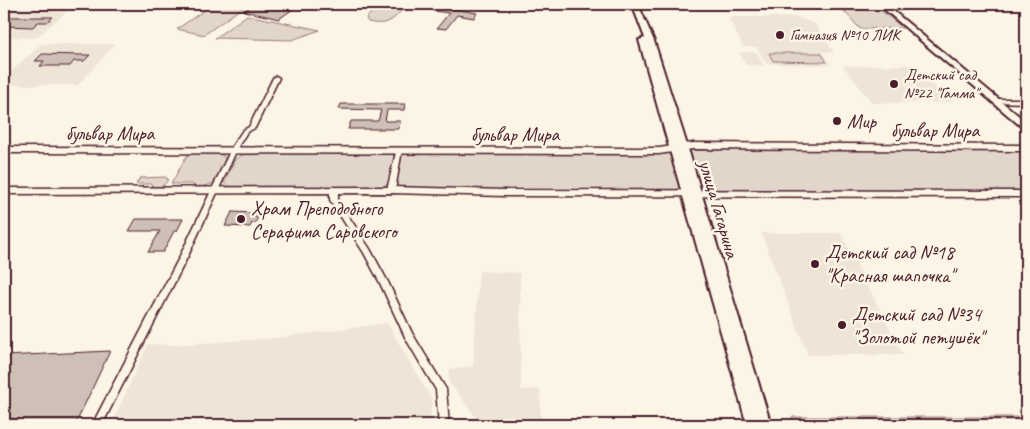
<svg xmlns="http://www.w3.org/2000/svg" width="1030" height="429" font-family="Caveat,sans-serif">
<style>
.built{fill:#eee5d7}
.green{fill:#e2d5ca;stroke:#967a7a}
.building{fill:#cfc0b7;stroke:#4a1f2b}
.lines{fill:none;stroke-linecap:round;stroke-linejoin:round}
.minor-casing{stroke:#4a1f2b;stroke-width:3}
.tertiary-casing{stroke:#4a1f2b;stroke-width:3}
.secondary-casing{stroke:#4a1f2b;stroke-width:4}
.minor{fill:#fcf5e5;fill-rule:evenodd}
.tertiary{fill:#fcf5e5;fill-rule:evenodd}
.secondary{fill:#fcf5e5;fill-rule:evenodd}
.poi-dot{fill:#4a1f2b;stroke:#fcf5e5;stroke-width:2}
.labels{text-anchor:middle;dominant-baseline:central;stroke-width:5;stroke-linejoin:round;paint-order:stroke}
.far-poi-label{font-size:16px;fill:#4a1f2b;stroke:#fcf5e5;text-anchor:start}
.poi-label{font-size:20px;fill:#4a1f2b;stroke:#fcf5e5;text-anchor:start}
.street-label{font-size:20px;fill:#4a1f2b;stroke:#fcf5e5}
</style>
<rect width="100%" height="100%" fill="#fcf5e5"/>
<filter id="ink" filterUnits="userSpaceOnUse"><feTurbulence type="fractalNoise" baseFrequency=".02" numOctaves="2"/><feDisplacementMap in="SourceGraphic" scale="10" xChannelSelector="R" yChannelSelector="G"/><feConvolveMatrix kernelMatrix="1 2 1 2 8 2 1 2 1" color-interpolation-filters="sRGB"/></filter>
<g filter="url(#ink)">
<path class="built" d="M4 8H71L36 38 4 37Z
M728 17H797L815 24 834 52H822L830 65 766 64 757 47H743Z
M41 44H115L78 85H4V78Z
M739 52H757L764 66 746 65Z
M909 65 952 102 872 103 843 66Z
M761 233H841L903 355H808Z
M479 271 520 273 521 390 540 389 541 425H482L449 382V369L473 366Z
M387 323 432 400 430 425H111L148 344 172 345 276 338Z"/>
<path class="green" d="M213 4H247L204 35 177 29Z
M381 4H408C394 18 390 27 368 22L366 18Z
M838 4H873L903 28 860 29Z
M247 15 320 30 292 40 215 38Z
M769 53H821L827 62 773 61Z
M693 146 1026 148V194L504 193 392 190 399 150 659 151Z
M191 153H218L225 157V162L214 183 198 188 192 184H171L186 157Z
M247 153H391L395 157 390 182 381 188 230 187 224 183 235 159Z
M165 177 168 179C165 186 160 188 154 187L151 184H136L140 178Z
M793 417H1026V425H791L789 420Z"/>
<path class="building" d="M254 4H286L297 6 279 19 244 11Z
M437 6 477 13 474 18 457 15 446 29 437 28 449 13 433 11Z
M9 17H53L47 22H38L33 27 4 26V21Z
M42 54 81 55H90L84 61H74L70 66H40L44 61H35Z
M341 104H405L404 110H387L385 121H400L399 129H348L351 121H378L381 110 339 109Z
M232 212 256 213 254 217H258L255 223H252L250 227 225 226Z
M136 219H183L177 231H174L163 252H148L160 231H129Z
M110 351 75 425H26L13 418 9 425H4V356Z"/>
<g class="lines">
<g class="minor-casing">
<path id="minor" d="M276 76 279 78 255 128 247 132 239 145 188 256 102 425H92L180 256 233 145 243 130 249 127 273 78Z
M997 99H1026V103L995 102 994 101Z
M397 148H401L402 150 395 190 391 193 387 190Z
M334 188 338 191V200L370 249 388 282 412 333 444 386 446 389 449 425H439L436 390 406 339 380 283 364 253 330 200V191Z"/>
</g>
<g class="tertiary-casing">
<path id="tertiary" d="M693 143 1026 145V151L693 149 659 154 4 153V147L659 148Z
M391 187 504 190 1026 191V197L504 196 391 193 4 194V188Z"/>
</g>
<g class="secondary-casing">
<path id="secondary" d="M632 4H638L654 41 686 142 771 425H747L639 40 645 38Z
M878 4H885L1026 122V129L1023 128Z"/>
</g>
<use href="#minor" class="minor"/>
<use href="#tertiary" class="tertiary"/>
<use href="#secondary" class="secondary"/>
</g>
</g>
<g class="poi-dot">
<circle cx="780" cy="35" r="5"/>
<circle cx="894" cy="84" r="5"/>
<circle cx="837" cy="121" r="5"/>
<circle cx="241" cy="219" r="5"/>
<circle cx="815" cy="264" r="5"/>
<circle cx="842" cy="325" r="5"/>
</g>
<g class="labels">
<g class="far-poi-label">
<text x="790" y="35">Гимназия №10 ЛИК</text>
<text x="904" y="75">Детский сад<tspan x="904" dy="18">№22 "Гамма"</tspan></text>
</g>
<g class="poi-label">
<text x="847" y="121">Мир</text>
<text x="251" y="208">Храм Преподобного<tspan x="251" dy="23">Серафима Саровского</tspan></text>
<text x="825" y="252">Детский сад №18<tspan x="825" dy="23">"Красная шапочка"</tspan></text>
<text x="852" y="314">Детский сад №34<tspan x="852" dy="23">"Золотой петушёк"</tspan></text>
</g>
<g class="street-label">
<text x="935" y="130">бульвар Мира</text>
<text x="110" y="133">бульвар Мира</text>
<text x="515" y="134">бульвар Мира</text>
<text transform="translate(719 209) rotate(74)">улица Гагарина</text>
</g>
</g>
<rect width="1030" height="429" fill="none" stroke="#fcf5e5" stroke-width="20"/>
<rect x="10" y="10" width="1010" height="409" fill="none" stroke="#4a1f2b" stroke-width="2" filter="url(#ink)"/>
</svg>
